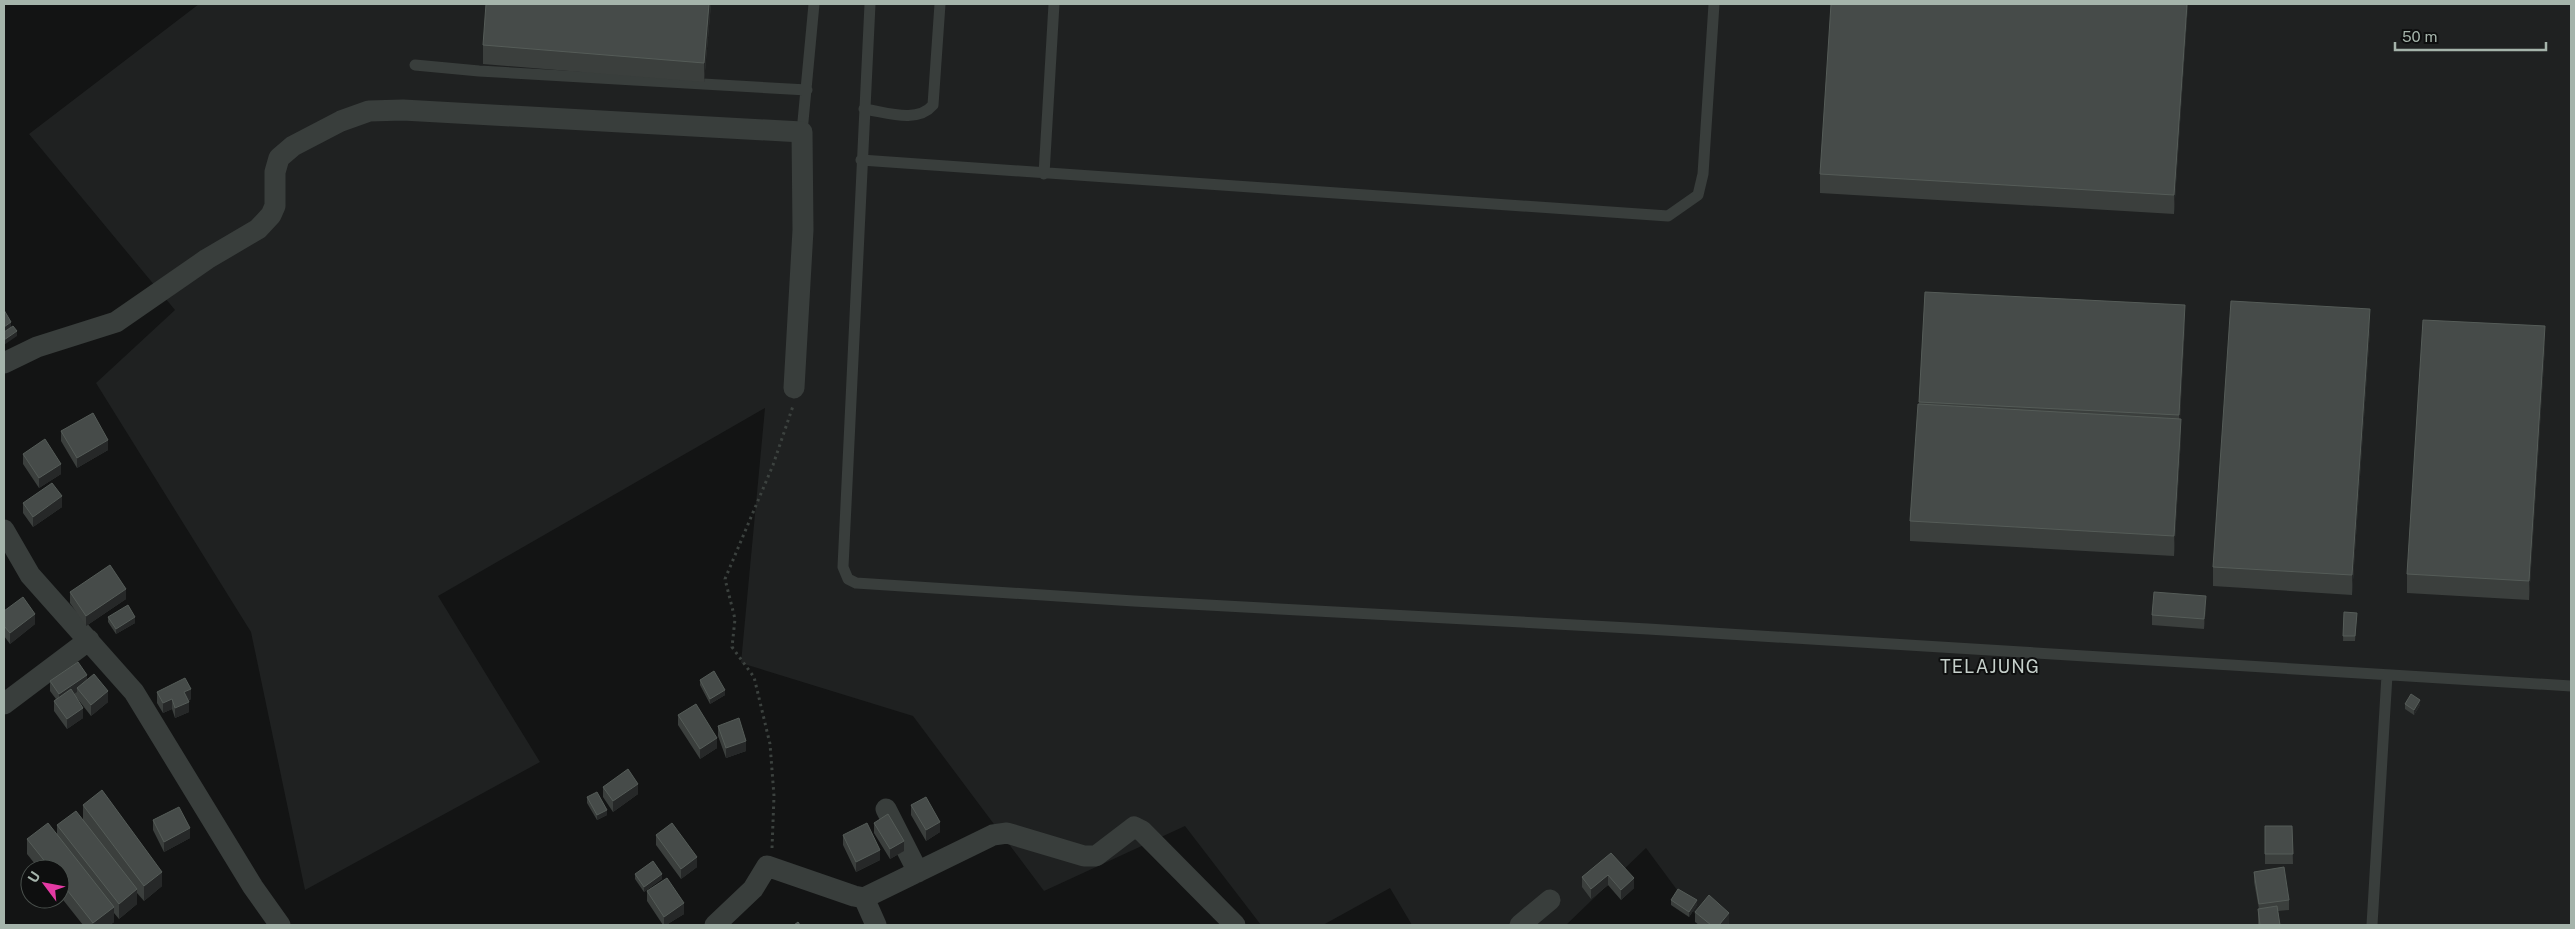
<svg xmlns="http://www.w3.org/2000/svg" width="2575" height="929" font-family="'Public Sans',sans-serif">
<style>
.built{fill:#1f2121}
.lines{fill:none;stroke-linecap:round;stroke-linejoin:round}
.path{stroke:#3c423f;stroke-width:3;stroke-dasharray:2.5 4;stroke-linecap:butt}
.service{stroke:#393e3c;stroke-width:11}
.minor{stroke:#393e3c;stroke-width:21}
.wall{fill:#3b3f3d}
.shaded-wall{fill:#262828}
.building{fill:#464b49;stroke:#555c58}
.labels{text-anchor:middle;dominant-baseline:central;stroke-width:4;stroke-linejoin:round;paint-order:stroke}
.quarter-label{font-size:18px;letter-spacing:1px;fill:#c6d0cb;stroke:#0e0f0f}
</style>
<rect width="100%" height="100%" fill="#131414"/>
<path class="built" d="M199 4H2571V925H1703L1646 848 1566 925H1412L1390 888 1323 925H1261L1185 826 1044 891 913 716 741 663 765 408 438 596 540 762 305 890 251 632 96 383 175 310 29 134Z"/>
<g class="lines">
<path class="path" d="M772 848 774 796 770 744 754 677 732 647 735 619 725 579 773 465 793 406"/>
<path class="service" d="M870 4 843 567 848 579 856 583 1134 601 1648 629 2571 686
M415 65 479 71 807 90
M864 109C886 112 917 124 933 105L940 4
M802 132 814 4
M861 160 1668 216 1698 195 1703 174 1714 4
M1044 174 1054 4
M2372 925 2387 675"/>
<path class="minor" d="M4 363 37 347 116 322 207 259 258 229 271 215 275 206V172L279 158 293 146 341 121 369 111 403 110 802 132 803 230 794 388
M4 530 30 575 134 692 253 887 280 925
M4 704 89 640
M886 809 918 872
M864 898 876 925
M715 925 753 889 767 866 854 896 864 898 993 835 1007 833 1084 856H1096L1134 827 1142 831 1235 925
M1520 925 1550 900"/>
</g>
<path class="wall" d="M711 4 704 82 483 64V45Z
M2188 4 2174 214 1820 193V174Z
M1925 292 2185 324 2180 419 2181 438 2174 556 1910 541V521L1919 404Z
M2370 329 2352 595 2213 586V567Z
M2545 346 2529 600 2407 593V574Z
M61 431 108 450 77 468 61 441Z
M23 454 61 474 39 488 23 464Z
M23 503 62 507 33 527 23 513Z
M70 592 126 599 86 626 70 603Z
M2206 606 2204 629 2152 625V615Z
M4 611 35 624 10 644 4 636Z
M2344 612 2357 613 2355 641H2343Z
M108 617 135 623 116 634 108 622Z
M87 680 108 702 91 716 77 698 83 718 67 729 54 711V701L56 699 50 691V681Z
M700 680 725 695 710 704 700 685Z
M157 692 191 699 188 701 189 712 175 718 172 709 163 713 157 703Z
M2405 704 2420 705 2414 715 2405 709Z
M678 715 717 748 700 759 678 725Z
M718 726 746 751 726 758 718 736Z
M603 787 638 794 613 812 603 797Z
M587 797 607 815 597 820 587 803Z
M83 805 162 886 144 901 137 893V904L119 919 114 913V922L110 925H83L60 896V869H39L27 854V839L57 835V825L83 820Z
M911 805 940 832 926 841 911 815Z
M153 820 190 838 164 852 153 830Z
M874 823 904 851 890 859 874 833Z
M2265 826H2292L2293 864H2265Z
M656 835 697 867 681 879 656 845Z
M843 835 880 860 856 872 843 845Z
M1611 853 1634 888 1621 900 1608 885 1591 899 1582 887V877Z
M2254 872 2289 900V910L2278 911 2280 925H2258V909H2259L2254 882Z
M635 874 662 879 644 892 635 879Z
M647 891 684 914 666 925H663L647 901Z
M1671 900 1697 905 1689 917 1671 905Z
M1695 912 1729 923 1727 925H1699L1695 922Z"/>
<path class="shaded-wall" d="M709 4H711L704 82V63Z
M2187 4H2188L2174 214V195Z
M2185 305V324L2179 435V415Z
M2370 309V329L2352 595V575Z
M11 322V327L4 332V327Z
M2545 326V346L2529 600V581Z
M17 331V336L4 345V340Z
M2181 419V438L2174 556V536Z
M108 440V450L77 468V458Z
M61 464V474L39 488V478Z
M62 496V507L33 527V517Z
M126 589V599L86 626V616Z
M2206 596V606L2204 629V619Z
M35 614V624L10 644V633Z
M135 617V623L116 634V629Z
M87 675V685L77 688V692L59 704V694Z
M191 689V699L184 702V692Z
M725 690V695L710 704V699Z
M108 691V702L91 716V705Z
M172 699V709L163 713V703Z
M2420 700V705L2414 715V710Z
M189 702V712L175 718V708Z
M83 708V718L67 729V719Z
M717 738V748L700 759V749Z
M746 741V751L726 758V748Z
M638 784V794L613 812V801Z
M607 810V815L597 820V815Z
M940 822V832L926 841V830Z
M190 828V838L164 852V842Z
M904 841V851L890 859V849Z
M880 850V860L856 872V862Z
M697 857V867L681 879V869Z
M162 872V886L144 901V886Z
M662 874V879L644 892V887Z
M1608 875V885L1591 899V889Z
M1634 878V888L1621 900V890Z
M137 889V904L119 919V904Z
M1697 900V905L1689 917V912Z
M684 903V914L666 925H664V917Z
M114 907V922L110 925H93V923Z
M1729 913V923L1727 925H1719Z"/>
<path class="building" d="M486 4H709L704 63 483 45Z
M1831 4H2187L2174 195 1820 174Z
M1925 292 2185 305 2179 415 1919 402Z
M2231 301 2370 309 2352 575 2213 567Z
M4 310 11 322 4 327Z
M2423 320 2545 326 2529 581 2407 574Z
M13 326 17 331 4 340V332Z
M1918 404 2181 419 2174 536 1910 521Z
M93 413 108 440 77 458 61 431Z
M45 439 61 464 39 478 23 454Z
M52 483 62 496 33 517 23 503Z
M110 565 126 589 86 616 70 592Z
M2154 592 2206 596 2204 619 2152 615Z
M23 597 35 614 10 633 4 626V611Z
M128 605 135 617 116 629 108 617Z
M2344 612 2357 613 2355 636H2343Z
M78 662 87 675 59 694 50 681Z
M714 671 725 690 710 699 700 680Z
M94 674 108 691 91 705 77 688Z
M185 678 191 689 184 692 189 702 175 708 172 699 163 703 157 692Z
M71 689 83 708 67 719 54 701Z
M2411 694 2420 700 2414 710 2405 704Z
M696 704 717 738 700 749 678 715Z
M739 718 746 741 726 748 718 726Z
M628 769 638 784 613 801 603 787Z
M102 790 162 872 144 886 83 805Z
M597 792 607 810 597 815 587 797Z
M926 797 940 822 926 830 911 805Z
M179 807 190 828 164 842 153 820Z
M76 811 137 889 119 904 57 825Z
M888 814 904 841 890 849 874 823Z
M48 823 114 907 93 923 60 881V869H51L27 839Z
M672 823 697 857 681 869 656 835Z
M867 823 880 850 856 862 843 835Z
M2265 826H2292L2293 854H2265Z
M1611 853 1634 878 1621 890 1608 875 1591 889 1582 877Z
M653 861 662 874 644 887 635 874Z
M2284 867 2289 900 2259 904 2254 872Z
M667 878 684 903 664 917 647 891Z
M1678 889 1697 900 1689 912 1671 900Z
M1709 895 1729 913 1719 925H1711L1695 912Z
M2277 906 2280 925H2260L2258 909Z
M798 922 800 925H794Z"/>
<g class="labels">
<g class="quarter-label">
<text x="1990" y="666">TELAJUNG</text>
</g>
</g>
<rect width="2575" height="929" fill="none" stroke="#a5b4ab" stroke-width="10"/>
<g transform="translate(45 884) rotate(302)"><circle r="24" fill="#0e0f0f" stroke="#4a514d"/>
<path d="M0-4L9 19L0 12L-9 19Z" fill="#e53aa4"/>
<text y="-8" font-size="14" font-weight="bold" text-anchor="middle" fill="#a5b4ab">U</text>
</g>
<path d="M2395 42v8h151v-8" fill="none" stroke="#a5b4ab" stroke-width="2.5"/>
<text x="2402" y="42" font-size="15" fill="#a5b4ab" stroke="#0e0f0f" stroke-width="4" paint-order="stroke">50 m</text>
</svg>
